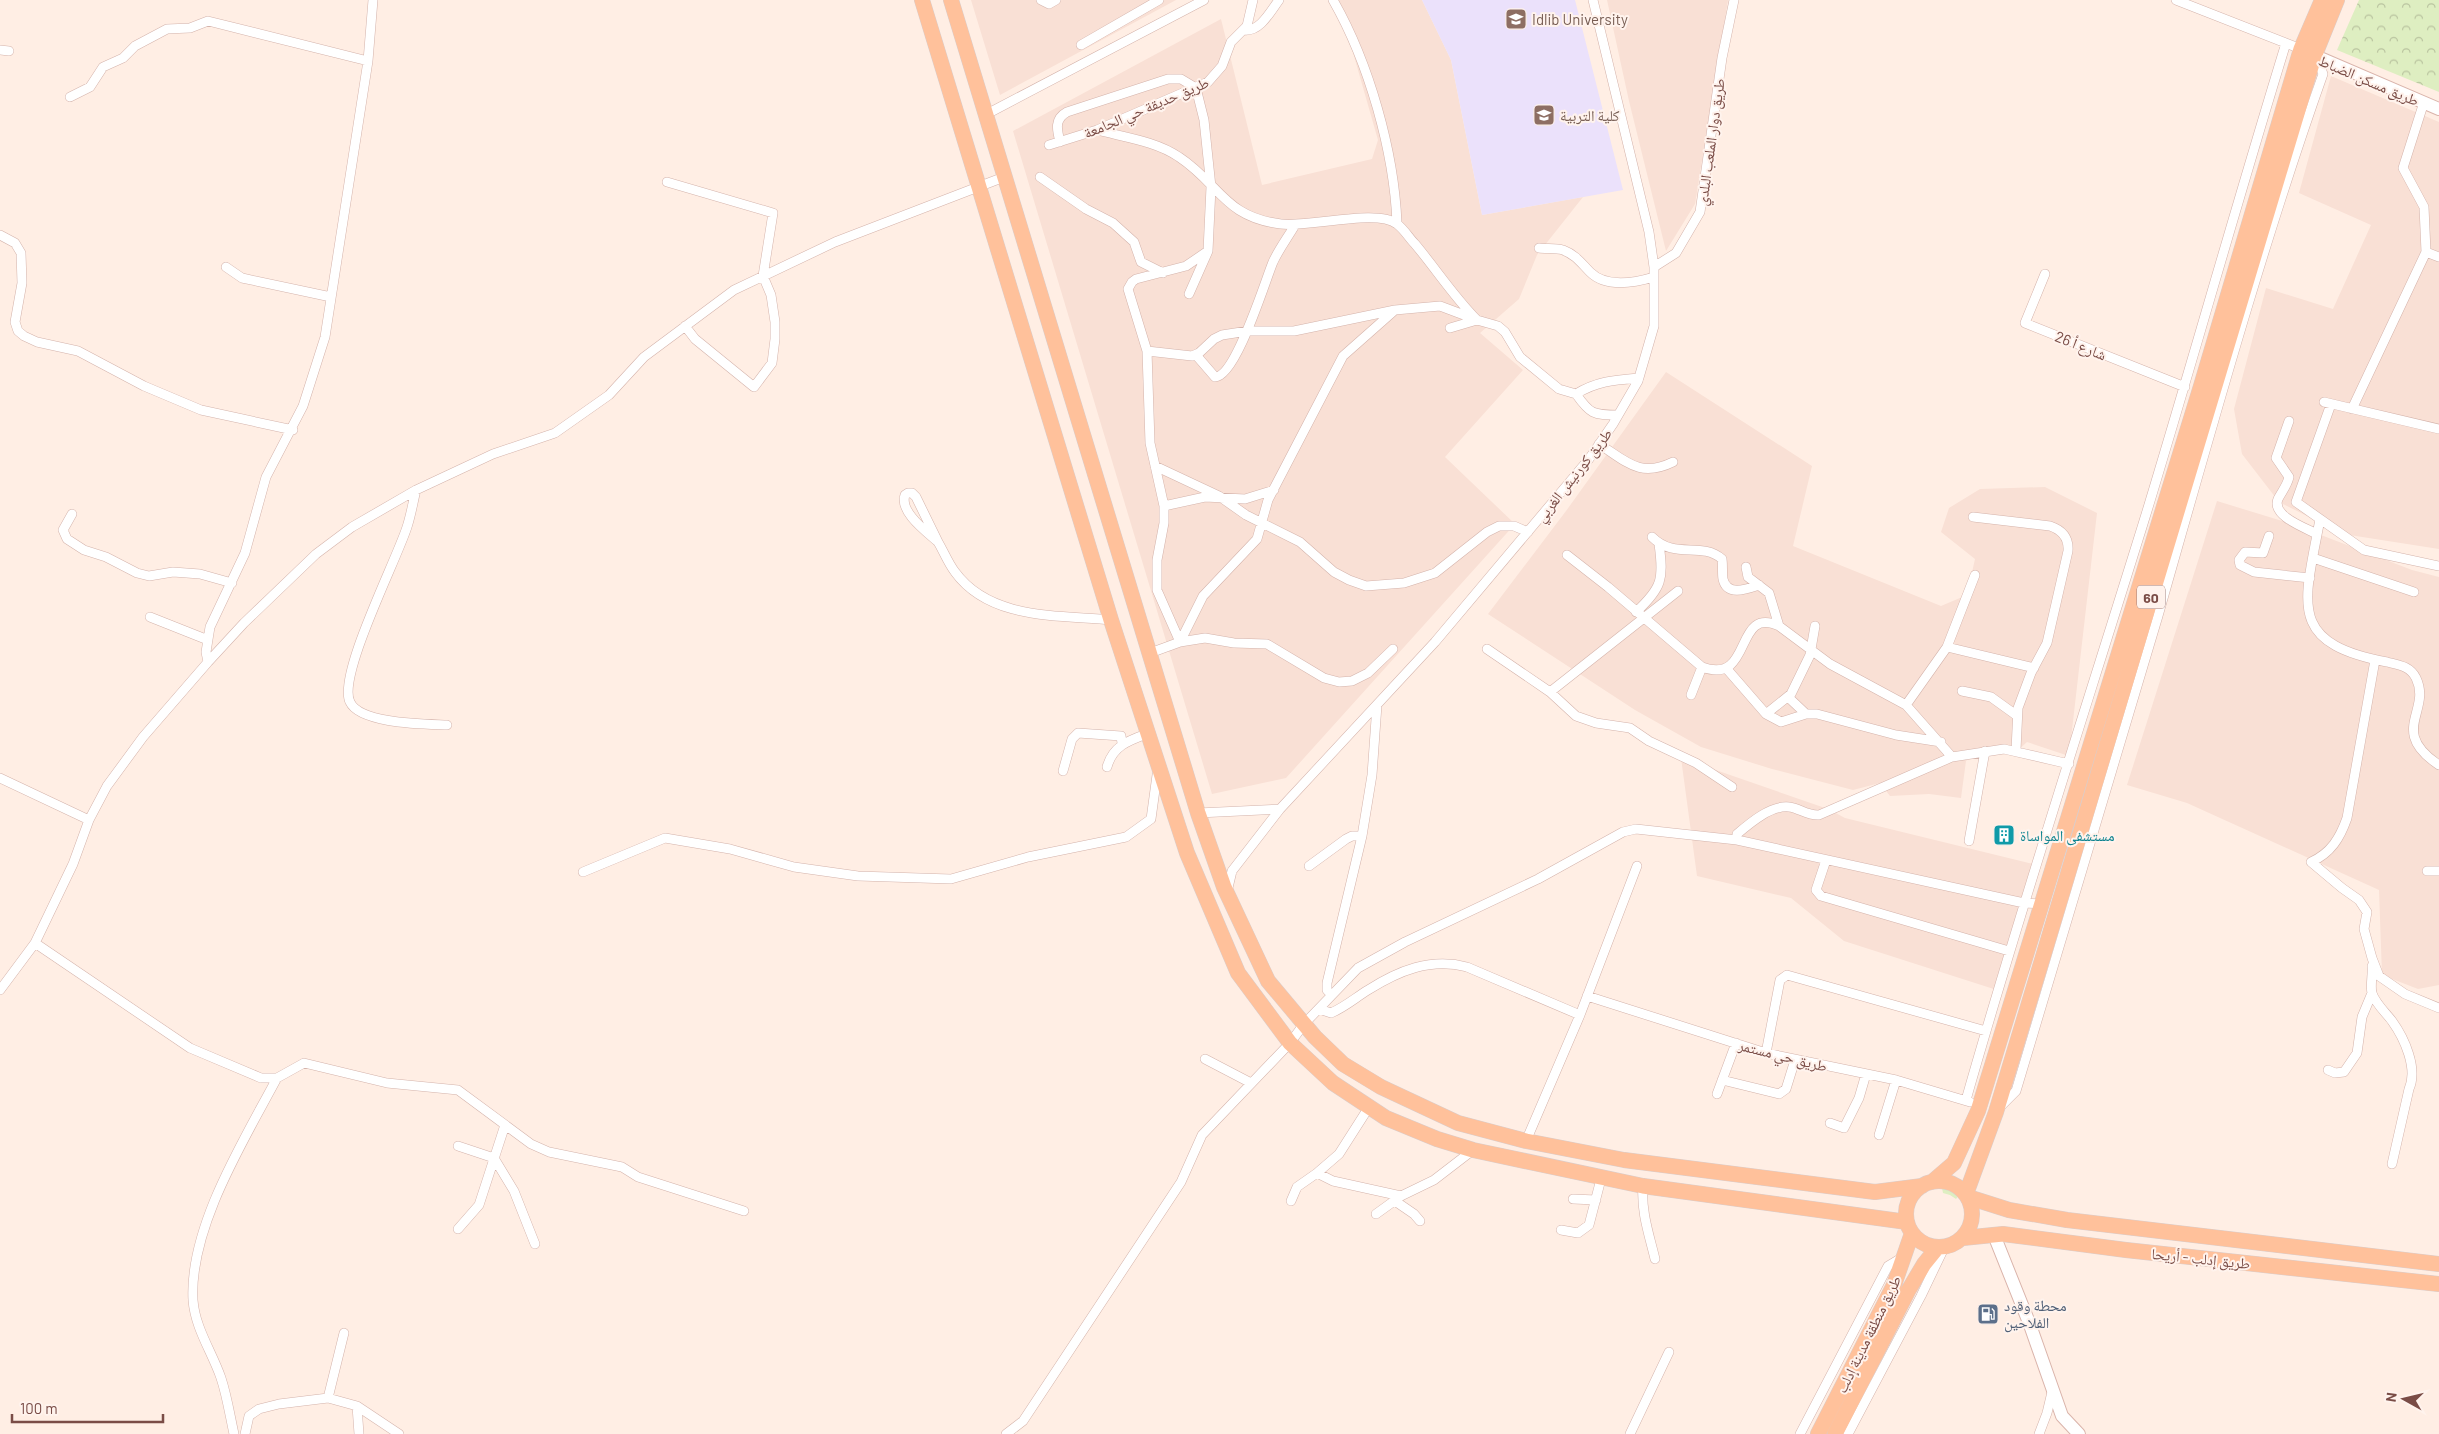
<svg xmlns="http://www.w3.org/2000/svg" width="2439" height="1434" font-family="Barlow,'Noto Naskh Arabic',sans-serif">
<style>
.residential{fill:#f9e0d5}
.education{fill:#ebe1fb}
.grass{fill:#deeec1}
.forest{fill:url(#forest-crowns)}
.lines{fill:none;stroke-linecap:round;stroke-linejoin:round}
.street-casing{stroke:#d4b3ab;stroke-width:10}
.secondary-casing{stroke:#dab4ab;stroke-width:14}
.primary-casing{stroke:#dacdcb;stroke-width:16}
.street{stroke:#fff;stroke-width:9}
.secondary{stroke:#fff;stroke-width:12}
.primary{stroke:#ffc19b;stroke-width:15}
.labels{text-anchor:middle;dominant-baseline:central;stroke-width:4;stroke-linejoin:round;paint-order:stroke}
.shield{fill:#fff3ed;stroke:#a27e78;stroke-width:1}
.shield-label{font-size:14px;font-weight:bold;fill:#7a4c46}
.education-label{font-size:15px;fill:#785e54;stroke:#fff3ed;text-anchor:start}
.street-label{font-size:15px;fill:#7a4c46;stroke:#fff3ed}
.culture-label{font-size:15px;fill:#0d838f;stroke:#fff3ed;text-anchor:start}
.service-label{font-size:15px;fill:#4e5e75;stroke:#fff3ed;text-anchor:start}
</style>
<defs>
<pattern id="forest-crowns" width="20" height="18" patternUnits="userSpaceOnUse" patternTransform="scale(1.25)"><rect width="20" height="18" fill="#deeec1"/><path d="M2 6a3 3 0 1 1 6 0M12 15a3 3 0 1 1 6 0" fill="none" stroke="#b9c39f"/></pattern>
</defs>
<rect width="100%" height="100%" fill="#ffeee4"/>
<path class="residential" d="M971 0H1176L1000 95Z
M1338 0H1422L1451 60 1482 215 1583 197 1537 255 1519 299 1480 333 1523 370 1445 457 1515 524 1286 778 1212 794 1013 131 1221 19 1262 185 1372 159 1378 140Z
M1607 0H1728L1695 204 1666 251 1629 101Z
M2331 76 2439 122V549L2343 534 2279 502 2242 454 2234 409 2266 288 2333 309 2371 225 2299 193Z
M1666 372 1812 466 1793 546 1941 606 1967 595 1975 559 1941 532 1949 508 1980 489 2045 487 2097 513 2069 756 2027 742 2016 752 1971 756 1966 761 1961 798 1929 794 1890 796 1880 783 1853 790 1772 769 1701 747 1635 710 1488 614 1566 511Z
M2217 501 2295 525 2412 570 2439 577V985L2418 989 2382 975 2379 890 2187 803 2127 785Z
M1681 758 1828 809 1845 818 2041 866 2000 991 1844 941 1791 898 1697 876Z"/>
<path class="education" d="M1422 0H1575L1623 190 1482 215 1451 60Z"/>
<path class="grass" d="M1942 1188 1953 1190 1959 1195 1956 1199 1950 1195 1943 1193Z"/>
<path class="forest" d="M2359 0H2439V92L2337 50Z"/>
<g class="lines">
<g class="street-casing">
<path id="street" d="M1041 0 1049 4 1056 0
M1333 0C1369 63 1394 151 1397 223
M2176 0 2301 49
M1244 30C1260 32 1270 12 1279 0
M1081 45 1159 0
M0 50 9 51
M70 97 90 87 103 67 123 58 135 46 167 29 190 28 208 21 368 61
M985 115 1204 0
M1097 130C1123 137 1156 141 1179 157 1220 184 1224 217 1281 224 1309 228 1377 208 1397 224 1404 229 1409 238 1415 244 1436 269 1454 297 1477 320
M1060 142C1057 130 1054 119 1067 112L1168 79H1181L1196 88 1204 120 1211 187 1208 251 1189 294
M1049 145 1097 130 1208 82 1222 66 1231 42 1247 26 1253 0
M1040 177 1086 209 1113 223 1134 242 1141 262 1163 273
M667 182 773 213 763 276 771 295 775 322V339L772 363 754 387 695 339 685 326
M0 235 15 243 21 253 22 283 15 322 18 331 24 336 37 342 78 351 144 386 201 410 293 430
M1539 248C1546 249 1556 248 1563 250 1576 255 1581 263 1590 272 1606 288 1634 283 1654 277
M2426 252 2439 257
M226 267 242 278 331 297
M1654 267 1676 253 1700 212 1722 58 1734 0
M2045 274 2025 323 2185 387
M1450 328 1477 320 1498 326 1505 332 1520 357 1559 389 1576 394C1590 414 1593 415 1618 415
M1147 351 1192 356 1199 353 1214 339 1222 335 1248 331H1294L1395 310 1440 306 1472 318
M1196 355 1215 377C1236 377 1265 281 1273 262 1279 249 1288 237 1295 225
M1576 394C1597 381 1615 380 1639 378
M2324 402 2439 429
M2331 404 2296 502 2364 550 2439 566
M2352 409 2426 252 2424 207 2403 168 2424 102
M2289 421 2276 458 2289 477C2287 486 2282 491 2278 499 2271 516 2306 528 2317 534
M1599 444C1627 462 1640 478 1673 462
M1155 466 1219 496 1246 515 1300 542 1334 572 1349 580 1366 586 1404 583 1435 573 1487 532 1499 526H1514L1528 532
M416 490C413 502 411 515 407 527 397 559 337 676 350 702 360 724 426 724 447 725
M908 493H912L916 497 938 542C927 532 899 512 905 495Z
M1164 506 1205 497 1245 499 1274 490
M72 514 63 530 67 539 84 550 106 557 137 573 149 576 173 572 200 574 232 583
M1973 517 2050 526C2062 530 2069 538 2068 551L2047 643 2031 673 2018 708 2016 750
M2320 519C2305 602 2285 643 2387 662 2399 665 2410 666 2416 678 2432 711 2388 731 2439 765
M2269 536 2263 553 2245 552 2239 560 2240 565 2254 572 2310 578
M1652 537C1675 560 1701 541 1722 559 1723 566 1722 573 1723 579 1727 597 1747 589 1759 585
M938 542C944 552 948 563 955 572 990 620 1058 615 1111 620
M1567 555 1608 587 1702 667C1754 686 1733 605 1779 626L1830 664 1906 705 1952 757
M2313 558 2414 592
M1746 567 1748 577 1769 593 1779 626
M1636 612C1662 588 1664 579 1659 544
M150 617 208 640
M1180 642 1157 590V560L1164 523V506L1150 443 1147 351 1128 289 1132 282 1136 279 1186 266 1208 251
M1180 642 1203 596 1257 539 1268 500 1343 356 1395 310
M1947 647 2034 668
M1487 649 1550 692 1576 716 1596 723 1630 728 1649 741 1696 763 1732 787
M1150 653 1180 642 1205 638 1234 643 1267 644 1324 678 1339 682 1352 681 1368 673 1393 649
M2375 660 2347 818C2340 838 2331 853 2311 862L2342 888 2359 900 2367 912 2364 929 2372 958 2379 976 2405 994 2439 1008
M208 662 206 652 210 627 245 553 266 477 303 406 325 337 368 61 373 0
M1726 668 1766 714 1781 722 1806 714H1817L1896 735 1941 742
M1962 691 1991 697 2016 715
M1550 692 1678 591
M1691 695 1702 667
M1788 697 1806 714
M1906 705 1947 647 1975 575
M1766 714 1791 694 1810 655 1815 626
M1107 767C1113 745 1130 740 1149 733
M1063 771 1072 739 1078 733 1121 736 1122 743
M0 778 89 820
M1198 813 1280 809
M1737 840V834C1750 823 1771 805 1789 807 1799 808 1808 816 1819 815L1952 757 2004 749 2069 764
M1969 841 1985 751
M1826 860 1816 890 1821 896 2009 951
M1309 866 1346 839 1352 836H1362
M2427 871H2439
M583 872 665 838 730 849 794 867 858 876 951 879 1028 857 1126 837 1151 819 1157 775
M1227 892 1232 871 1280 809 1435 642 1589 459 1613 424 1638 381 1654 326V267L1649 232 1593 0
M35 943 190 1048 261 1078H277L304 1063 387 1083 458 1090 531 1144 549 1152 622 1167 638 1177 744 1211
M2372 966C2373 974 2370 986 2372 993 2375 1003 2386 1013 2392 1021 2405 1039 2418 1069 2409 1089L2392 1164
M0 990 35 943 73 864 89 820 107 786 143 737 208 662 244 623 316 554 352 527 416 490 493 454 555 433 609 395 644 357 734 290 835 242 1004 177
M1332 995 1327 990V983L1362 836 1372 775 1377 705
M1587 996 1766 1053 1896 1080 1970 1102
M1319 1009 1331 1013C1345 1007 1355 998 1368 990 1398 971 1431 957 1467 967L1580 1015
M1766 1053 1780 980 1787 975 1986 1031
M1205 1059 1251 1083
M2328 1070 2335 1073 2344 1072 2357 1053 2362 1017 2372 993
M1722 1080 1779 1094 1786 1089 1795 1060
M1717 1094 1736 1043
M1966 1100C2022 903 2086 708 2147 511 2194 356 2238 199 2286 43
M1999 1108 2016 1091C2064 933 2112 775 2158 616 2210 434 2260 252 2323 74L2317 58
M1830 1123 1844 1128 1859 1098 1866 1074
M1879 1135 1896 1080
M1526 1141 1580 1015 1637 866
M458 1146 494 1158 514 1191 535 1244
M1317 1173 1333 1181 1401 1196
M1643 1186C1641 1212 1649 1234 1655 1259
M1573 1199 1596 1200
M1291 1201 1297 1187 1317 1173 1339 1154 1369 1107
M1395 1201 1414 1214 1420 1221
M1376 1214 1401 1196 1434 1180 1473 1150
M458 1229 479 1205 505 1125
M1561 1230 1578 1233 1589 1225 1601 1179
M328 1398 344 1333
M357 1406 359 1434
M234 1434C230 1416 227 1396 221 1378 212 1352 195 1328 193 1300 189 1228 244 1140 277 1078
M245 1434 249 1416 259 1409 279 1404 328 1398 357 1406 399 1434
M1006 1434 1023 1421 1181 1182 1202 1135 1290 1043 1304 1024 1358 968 1405 942 1538 879 1623 832 1636 829 1737 840 2024 903 2042 904
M1630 1434 1669 1352
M1800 1434 1888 1266 1903 1257
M1848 1434 1921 1296 1944 1248
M2039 1434 2047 1413 2052 1392"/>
</g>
<g class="secondary-casing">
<path id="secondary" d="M2306 52 2439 109
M1994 1235 2030 1325 2062 1416 2079 1434"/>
</g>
<g class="primary-casing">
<path id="primary" d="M922 0 1111 620 1187 853 1238 973 1290 1043 1333 1083 1386 1118 1437 1139 1473 1150 1643 1186 1907 1222
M951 0 1198 813 1224 887 1268 981 1315 1037 1343 1064 1381 1087 1458 1123 1526 1141 1624 1160 1875 1192 1922 1186
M1906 1214a33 33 0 1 1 66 0a33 33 0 1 1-66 0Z
M1932 1182 1954 1163 1978 1111 2201 386 2301 49 2322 0
M1966 1194 1996 1112 2042 960 2314 57 2337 0
M1968 1197 2009 1210 2067 1220 2439 1264
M1963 1238 2003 1234 2126 1250 2439 1284
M1818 1434 1894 1285 1912 1233
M1835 1434 1908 1291 1924 1264 1937 1248"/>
</g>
<use href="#street" class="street"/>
<use href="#secondary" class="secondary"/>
<use href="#primary" class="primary"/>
</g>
<defs>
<g id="university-square" transform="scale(1.125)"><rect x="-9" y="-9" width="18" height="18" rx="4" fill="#8d6e63" stroke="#fff3ed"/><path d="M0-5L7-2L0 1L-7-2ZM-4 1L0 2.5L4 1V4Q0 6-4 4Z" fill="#fff"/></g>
<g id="building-square" transform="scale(1.125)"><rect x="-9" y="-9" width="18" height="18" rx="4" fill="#0f9aa8" stroke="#fff3ed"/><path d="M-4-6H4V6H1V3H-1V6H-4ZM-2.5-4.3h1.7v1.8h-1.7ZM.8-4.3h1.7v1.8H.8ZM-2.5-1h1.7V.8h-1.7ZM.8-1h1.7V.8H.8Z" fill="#fff"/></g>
<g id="fuel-square" transform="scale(1.125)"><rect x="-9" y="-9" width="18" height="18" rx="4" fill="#5c6f8a" stroke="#fff3ed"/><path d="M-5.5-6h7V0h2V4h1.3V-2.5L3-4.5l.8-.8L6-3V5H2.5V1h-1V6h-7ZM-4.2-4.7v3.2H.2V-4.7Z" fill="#fff"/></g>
</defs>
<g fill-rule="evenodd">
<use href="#university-square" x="1516" y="19"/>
<use href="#university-square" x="1544" y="115"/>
<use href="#building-square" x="2004" y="835"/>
<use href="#fuel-square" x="1988" y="1314"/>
</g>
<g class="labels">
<rect class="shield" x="2137" y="585.5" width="28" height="23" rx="4"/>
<g class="shield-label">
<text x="2151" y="597">60</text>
</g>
<g class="education-label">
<text x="1532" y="19">Idlib University</text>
<text x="1560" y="115">كلية التربية</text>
</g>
<g class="street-label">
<text transform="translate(2369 80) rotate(23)">طريق مسكن الضباط</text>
<text transform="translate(1146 107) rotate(-23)">طريق حديقة حي الجامعة</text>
<text transform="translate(1710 142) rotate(-82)">طريق دوار الملعب البلدي</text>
<text transform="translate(2081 345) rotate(22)">شارع أ 26</text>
<text transform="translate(1573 475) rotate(-52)">طريق كورنيش الغربي</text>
<text transform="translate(1783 1055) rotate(14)">طريق حي مستمر</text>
<text transform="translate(2201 1258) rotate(6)">طريق إدلب - أريحا</text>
<text transform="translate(1868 1334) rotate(-64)">طريق منطقة مدينة إدلب</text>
</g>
<g class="culture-label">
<text x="2020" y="835">مستشفى المواساة</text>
</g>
<g class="service-label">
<text x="2004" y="1305">محطة وقود<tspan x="2004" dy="17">الفلاحين</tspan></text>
</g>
</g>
<g transform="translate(2404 1399) rotate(278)" stroke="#fff3ed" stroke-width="4" paint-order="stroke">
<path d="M0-4L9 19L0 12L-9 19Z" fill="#7a4c46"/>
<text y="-8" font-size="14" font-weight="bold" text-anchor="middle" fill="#7a4c46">N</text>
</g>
<path d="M12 1414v8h151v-8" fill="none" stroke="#7a4c46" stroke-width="2.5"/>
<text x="20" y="1414" font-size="15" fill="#7a4c46" stroke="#fff3ed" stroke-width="4" paint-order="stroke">100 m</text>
</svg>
